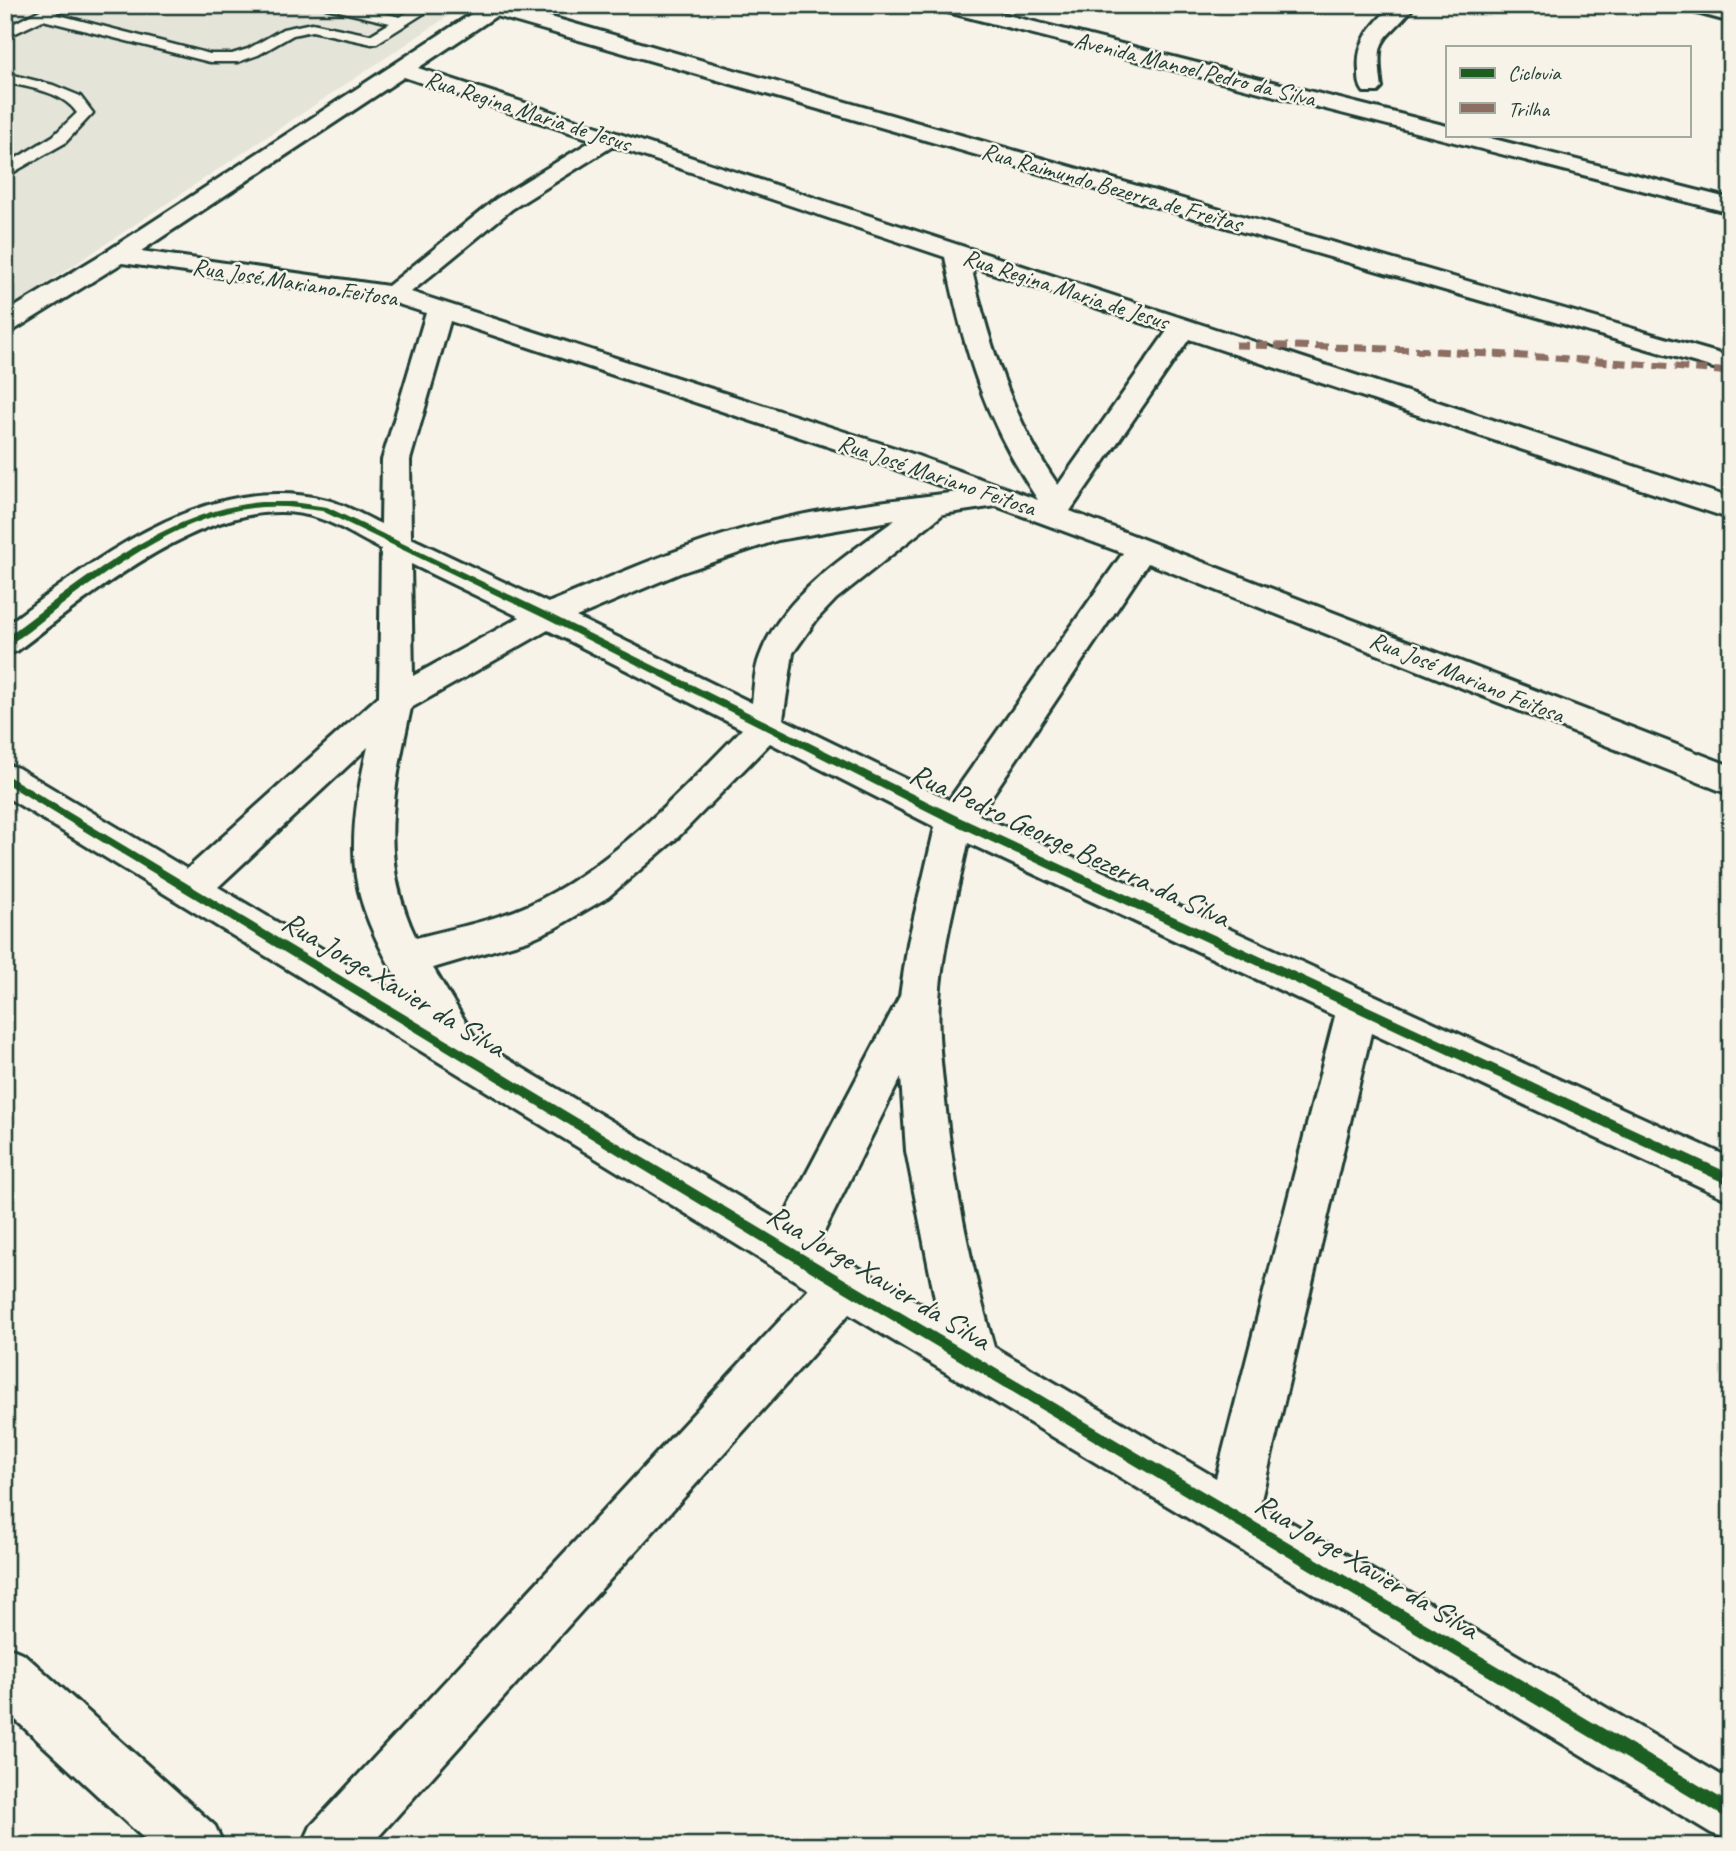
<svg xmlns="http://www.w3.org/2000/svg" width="1736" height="1851" font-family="Caveat,sans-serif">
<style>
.built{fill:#e5e4d9}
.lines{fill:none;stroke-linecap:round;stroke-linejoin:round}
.lane-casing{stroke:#1f3d34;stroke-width:5}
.street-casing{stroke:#1f3d34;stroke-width:6}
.lane{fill:#f7f3e8;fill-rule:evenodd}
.street{fill:#f7f3e8;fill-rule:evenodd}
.quiet{stroke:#8d6e63;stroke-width:7;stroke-dasharray:13 7;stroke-linecap:butt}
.cycleway-casing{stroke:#f7f3e8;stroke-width:5}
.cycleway{fill:#1b5e20;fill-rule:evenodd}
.labels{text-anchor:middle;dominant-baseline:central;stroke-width:5;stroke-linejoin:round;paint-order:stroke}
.far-street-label{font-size:24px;fill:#1f3d34;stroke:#f7f3e8}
.street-label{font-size:30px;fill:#1f3d34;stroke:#f7f3e8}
</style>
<rect width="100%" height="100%" fill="#f7f3e8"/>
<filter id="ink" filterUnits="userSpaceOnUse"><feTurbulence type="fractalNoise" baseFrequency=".0143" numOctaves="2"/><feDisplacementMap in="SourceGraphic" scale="14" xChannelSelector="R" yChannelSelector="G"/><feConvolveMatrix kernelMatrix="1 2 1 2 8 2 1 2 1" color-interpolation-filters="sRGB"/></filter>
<g filter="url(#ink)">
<path class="built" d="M5 5H465L5 311Z"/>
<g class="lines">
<g class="lane-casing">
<path id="lane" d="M50 5 66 6 55 14 210 54H232L248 49 283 29 312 23 370 35 390 23 326 8 324 5H350L400 17 420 5H437L377 43 372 44 312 31 293 35 258 55 238 62H210L43 20 5 38V28Z
M5 73 53 85 80 96 93 113 65 143 5 177V165L53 136 77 113C62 91 30 88 5 82Z"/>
</g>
<g class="street-casing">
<path id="street" d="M485 5H509L1731 357V373L496 16 418 68 1731 498V519L1189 339 1070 511 1731 766V795L1148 563 979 815 1731 1158V1201L1371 1033 1260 1504 1731 1781V1841L1711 1833 849 1314 370 1846H302L311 1826 809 1289 5 796V764L18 768 187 869 379 696 381 549C360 539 340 525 318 518 219 485 90 596 17 651L5 655V626C96 559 206 470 327 500 346 505 364 516 381 524L382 460 426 313 389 301 122 263 14 330 5 332V313L109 250ZM404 77 593 140 496 199 388 286 141 251ZM613 146 945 257C964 352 984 418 1038 500L904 451 411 292 512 209ZM971 266 1167 331 1058 485C1012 418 989 344 971 266ZM450 321 884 465 958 492C897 500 834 506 774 521 696 539 621 573 548 603L411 538 410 460ZM996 506 1123 553 949 800 783 719 793 653 817 619 836 599 943 514ZM895 520C846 556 782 596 760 656 754 670 754 688 752 703L576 617 680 573 778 540ZM411 564 520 617 413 676ZM548 630 742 729C681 792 610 868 529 905 493 921 454 928 416 938 378 859 393 790 411 708ZM770 743 935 827 908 943 900 996 781 1222 477 1041 433 968 528 940 555 928 608 897 678 837ZM368 747C358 788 350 835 356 877 363 921 388 963 410 1001L218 887ZM968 843 1335 1016 1216 1478 994 1347C970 1263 952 1178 944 1091 941 1061 937 1030 939 1000 942 947 957 895 968 843ZM901 1077 906 1151 938 1314 818 1244Z
M933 5H967L1447 126V135H1478L1731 199V213L936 9Z
M1393 5H1415C1385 45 1374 30 1382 88L1378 92H1364C1359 86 1359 79 1359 71 1356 41 1372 25 1393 5Z
M1679 5H1713L1731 10V22L1682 9Z
M5 1646 24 1654 215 1826 224 1846H152L5 1710Z"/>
</g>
<use href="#lane" class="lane"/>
<use href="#street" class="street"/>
<path class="quiet" d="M1235 345C1401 347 1566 357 1731 372"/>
<g class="cycleway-casing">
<path id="cycleway" d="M261 502H292L327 507 550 614 959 817 1731 1174V1186L951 823 544 618 322 511C299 508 276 505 252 508 186 515 119 563 66 602 47 616 26 636 5 646V638C79 583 166 510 261 502Z
M5 774 848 1281 1731 1804V1821L840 1289 5 783Z"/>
</g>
<use href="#cycleway" class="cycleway"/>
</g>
</g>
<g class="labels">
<g class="far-street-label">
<text transform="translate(1195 69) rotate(14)">Avenida Manoel Pedro da Silva</text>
<text transform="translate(528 111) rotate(18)">Rua Regina Maria de Jesus</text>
<text transform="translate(1112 187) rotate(16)">Rua Raimundo Bezerra de Freitas</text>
<text transform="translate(295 282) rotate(9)">Rua José Mariano Feitosa</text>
<text transform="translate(1066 289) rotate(18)">Rua Regina Maria de Jesus</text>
<text transform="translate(937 475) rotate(19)">Rua José Mariano Feitosa</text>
<text transform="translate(1467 677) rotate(22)">Rua José Mariano Feitosa</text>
</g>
<g class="street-label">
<text transform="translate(1070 845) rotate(25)">Rua Pedro George Bezerra da Silva</text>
<text transform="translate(394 984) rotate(31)">Rua Jorge Xavier da Silva</text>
<text transform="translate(879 1277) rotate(31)">Rua Jorge Xavier da Silva</text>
<text transform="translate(1367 1566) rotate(31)">Rua Jorge Xavier da Silva</text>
</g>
</g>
<rect width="1736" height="1851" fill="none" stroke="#f7f3e8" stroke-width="28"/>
<rect x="14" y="14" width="1708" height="1823" fill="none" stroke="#1f3d34" stroke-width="2.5" filter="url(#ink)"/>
<rect x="1446" y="46" width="245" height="91" fill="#f7f3e8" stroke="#a1aaa0" stroke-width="2"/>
<rect x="1460" y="68" width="35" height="10" fill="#1b5e20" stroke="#a1aaa0" stroke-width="2"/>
<text x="1508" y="80" font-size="21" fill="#1f3d34">Ciclovia</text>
<rect x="1460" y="103" width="35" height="10" fill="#8d6e63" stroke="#a1aaa0" stroke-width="2"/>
<text x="1508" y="116" font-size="21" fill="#1f3d34">Trilha</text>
</svg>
